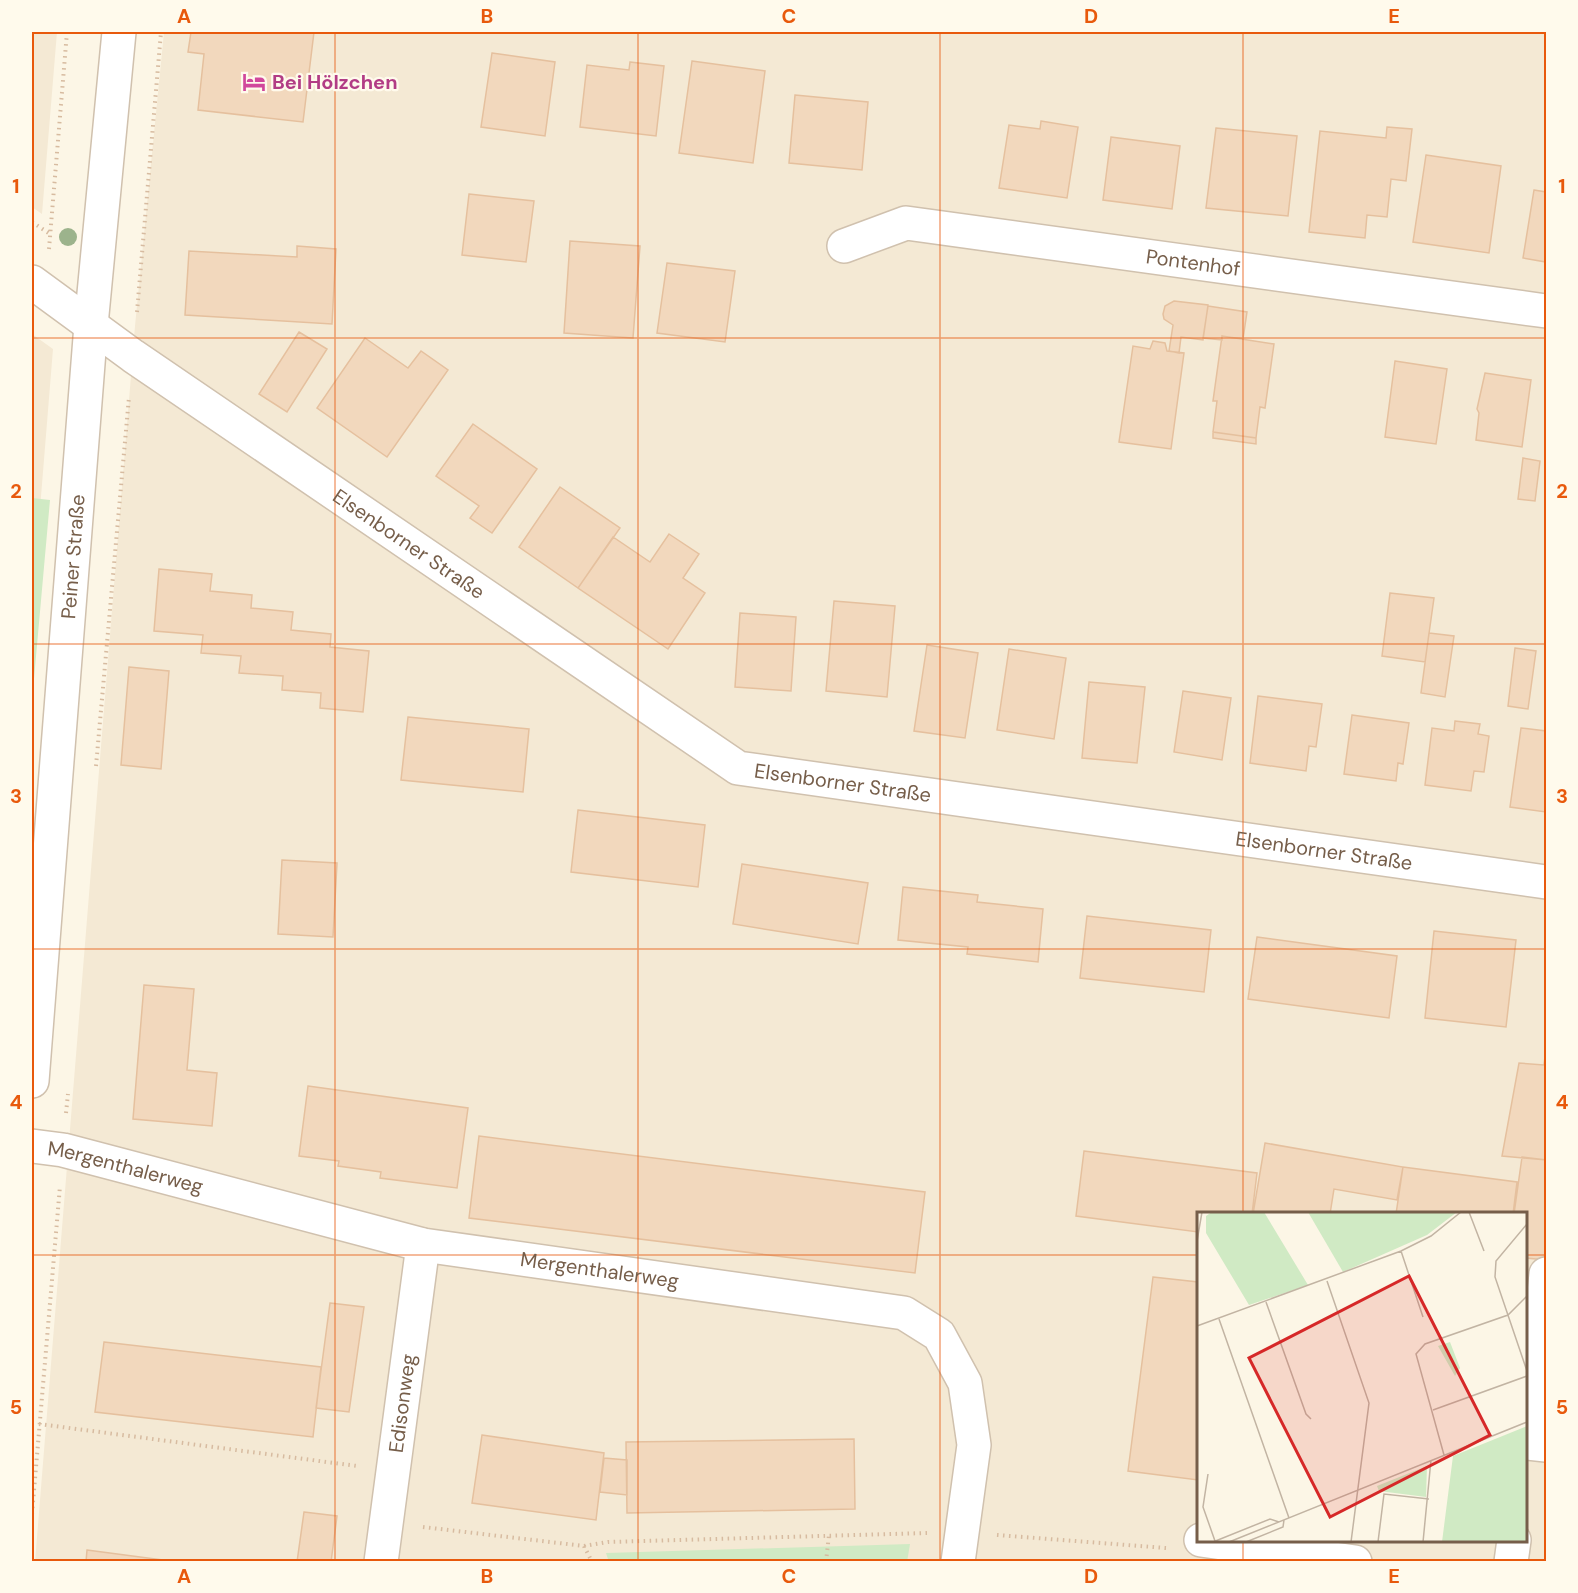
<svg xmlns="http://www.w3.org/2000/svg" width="1578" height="1593" font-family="'DM Sans',sans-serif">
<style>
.residential{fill:#f4e9d4;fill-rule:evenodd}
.green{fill:#d0eac4}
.building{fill:#f2d8bd;stroke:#e5c09e;stroke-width:1.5}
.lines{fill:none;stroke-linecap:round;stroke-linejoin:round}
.minor-casing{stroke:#d0c1ae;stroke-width:36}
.path{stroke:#d7bba0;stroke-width:4;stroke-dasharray:1.5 4.5;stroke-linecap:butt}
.minor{stroke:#fff;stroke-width:33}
.tree{fill:#9cb38c}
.grid{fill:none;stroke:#e8590c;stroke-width:1.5;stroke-opacity:0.55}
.labels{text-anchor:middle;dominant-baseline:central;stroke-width:4.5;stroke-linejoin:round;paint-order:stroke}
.hotel-label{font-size:20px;font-weight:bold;fill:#b23c85;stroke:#fffaec;text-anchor:start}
.street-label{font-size:20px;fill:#765e4a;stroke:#fffaec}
.inset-road{fill:none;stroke:#c2b4a3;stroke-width:1.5}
.view{fill:#d62828;fill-opacity:0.15;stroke:#d62828;stroke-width:3}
.inset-edge{fill:none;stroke:#765e4a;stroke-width:3}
.neatline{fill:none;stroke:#e8590c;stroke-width:2}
.grid-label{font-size:20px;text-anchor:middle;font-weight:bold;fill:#e8590c}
</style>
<rect width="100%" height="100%" fill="#fcf6e6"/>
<path class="residential" d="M32 32H57L42 214 32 207Z
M164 32H1546V1561L35 1562 135 326ZM1198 1214H1526V1540H1198Z
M32 334 53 349 32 607Z"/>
<path class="green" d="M32 498 50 500 32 701Z
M910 1544 907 1562H609L606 1553Z"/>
<path class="building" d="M191 32H314L303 122 198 110 204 54 188 52Z
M492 53 555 62 545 136 481 127Z
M692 61 765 71 753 163 679 153Z
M630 62 664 66 656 136 580 127 587 65 629 70Z
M795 95 868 102 862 170 789 163Z
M1041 121 1078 127 1067 198 999 188 1009 125 1040 129Z
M1387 127 1412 129 1406 181 1391 179 1387 217 1367 215 1365 238 1309 232 1320 131 1386 138Z
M1216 128 1297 136 1288 216 1206 208Z
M1111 137 1180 146 1172 209 1103 200Z
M1426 155 1501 166 1489 253 1413 242Z
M1534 190 1546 192V262L1523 258Z
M469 194 534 201 526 262 462 255Z
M570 241 640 246 633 338 564 333Z
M297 246 336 249 332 324 185 315 189 251 297 257Z
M667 263 735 271 725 342 657 333Z
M1174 301 1208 305 1203 340 1181 337 1179 353 1169 351 1173 325 1164 319 1163 314 1165 306Z
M1208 306 1247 312 1243 339 1222 336V340L1203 338Z
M299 332 327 349 287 412 259 394Z
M1222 336 1274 344 1265 408 1260 407 1256 438 1213 432 1217 401H1213Z
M365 338 408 368 421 351 448 370 387 457 317 408Z
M1153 341 1165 343 1167 351 1184 353 1171 449 1119 442 1133 346 1150 349Z
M1395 361 1447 369 1436 444 1385 437Z
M1485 373 1531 380 1522 447 1476 440 1479 413 1477 409Z
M473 424 537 469 492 533 470 518 479 506 436 476Z
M1213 432 1256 438V444L1213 438Z
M1523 458 1540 461 1535 501 1518 499Z
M560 487 620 528 578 588 519 547Z
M669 534 699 554 683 578 705 593 668 649 578 588 613 537 650 562Z
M159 569 212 574 210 591 252 595 251 608 293 612 291 630 331 634 330 647 369 651 363 712 320 708 321 693 282 690 283 676 239 673 241 656 201 653 203 635 154 631Z
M1390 593 1434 598 1425 662 1382 656Z
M834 601 895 606 887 697 826 691Z
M740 613 796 617 791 691 735 687Z
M1429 633 1454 636 1445 697 1421 693Z
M927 645 978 653 965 738 914 731Z
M1515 648 1536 651 1528 709 1508 706Z
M1009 649 1066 658 1054 739 997 730Z
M129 667 169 671 161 769 121 765Z
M1089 682 1145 687 1137 763 1082 758Z
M1183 691 1231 698 1222 760 1174 752Z
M1258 696 1322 704 1316 747 1309 746 1306 771 1250 763Z
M1352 715 1409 723 1403 764 1398 763 1396 781 1344 774Z
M408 717 529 729 523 792 401 780Z
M1455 721 1480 724 1478 734 1489 736 1484 772 1474 771 1471 791 1425 785 1432 728 1454 731Z
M1521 728 1546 731V812L1510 807Z
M578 810 705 825 698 887 571 872Z
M282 860 337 863 333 937 278 934Z
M742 864 868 883 858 944 733 924Z
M903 887 978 895 977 902 1043 909 1038 962 967 954 968 947 898 940Z
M1087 916 1211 930 1204 992 1080 978Z
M1434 931 1516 940 1506 1027 1425 1018Z
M1257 937 1397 956 1389 1018 1248 999Z
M144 985 194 989 187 1070 217 1073 212 1126 133 1119Z
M1546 1048V1160L1502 1156 1519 1063 1544 1065Z
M308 1086 468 1108 457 1188 380 1178 381 1172 338 1166 339 1161 299 1156Z
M479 1136 925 1192 915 1273 469 1218Z
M1265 1143 1403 1167 1397 1200 1334 1189 1330 1214H1253Z
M1084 1151 1257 1173 1252 1214H1198V1232L1076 1216Z
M1522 1157 1546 1160V1260L1526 1258V1214H1514Z
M1403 1167 1517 1182 1513 1214H1396Z
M1153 1277 1198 1282V1480L1128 1471Z
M330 1303 364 1307 349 1412 316 1408Z
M104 1342 321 1367 313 1437 95 1412Z
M482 1435 604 1453 596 1520 472 1503Z
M854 1439 855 1509 627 1513 626 1442Z
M604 1458 627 1460V1495L600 1492Z
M304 1512 337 1516 331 1562H297Z
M87 1550 178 1562H86Z"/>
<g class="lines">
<g class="minor-casing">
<g id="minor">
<path id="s1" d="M844 246 906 223 1546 311"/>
<path id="s2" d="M32 282 133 356 738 768 1546 882"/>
<path id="s3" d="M32 1081 91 325 119 32"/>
<path id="s4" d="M32 1146 63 1150 423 1245 904 1313 939 1335 965 1383 974 1445 958 1562"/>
<path d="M1546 1274 1528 1443 1546 1445"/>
<path d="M1201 1540 1355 1562"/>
<path id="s5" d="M381 1562 423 1245"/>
<path d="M1511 1562 1514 1540"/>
</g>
</g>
<path class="path" d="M32 222 50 234
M49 249 67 32
M137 312 161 32
M96 766 129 397
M66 1113 68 1094
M39 1424 357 1466
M32 1514 60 1186
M423 1527 584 1546 592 1562
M997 1535 1166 1548
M584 1546 608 1542 927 1533
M826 1562 829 1535"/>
<use href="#minor" class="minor"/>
</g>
<circle class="tree" cx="68" cy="237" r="9"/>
<path class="grid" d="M335 32V1562M638 32V1562M940 32V1562M1243 32V1214M32 338H1546M32 644H1546M32 949H1546M32 1255H1198M1526 1255H1546M1243 1540V1562"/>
<defs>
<g id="hotel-bare" transform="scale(1.8)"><path d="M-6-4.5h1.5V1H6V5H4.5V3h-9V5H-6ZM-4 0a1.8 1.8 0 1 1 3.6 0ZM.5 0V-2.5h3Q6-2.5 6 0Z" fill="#d1479c" stroke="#fffaec" stroke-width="2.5" paint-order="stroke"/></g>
</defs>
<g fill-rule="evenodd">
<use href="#hotel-bare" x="254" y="82"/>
</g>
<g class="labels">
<g class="hotel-label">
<text x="272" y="82">Bei Hölzchen</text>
</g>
<g class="street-label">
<text stroke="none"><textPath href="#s1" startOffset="356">Pontenhof</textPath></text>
<text stroke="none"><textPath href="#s2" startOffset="459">Elsenborner Straße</textPath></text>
<text stroke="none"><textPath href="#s3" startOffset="526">Peiner Straße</textPath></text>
<text stroke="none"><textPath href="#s2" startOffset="963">Elsenborner Straße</textPath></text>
<text stroke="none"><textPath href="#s2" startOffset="1449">Elsenborner Straße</textPath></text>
<text stroke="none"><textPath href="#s4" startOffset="96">Mergenthalerweg</textPath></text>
<text stroke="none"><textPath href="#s4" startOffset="582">Mergenthalerweg</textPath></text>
<text stroke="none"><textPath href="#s5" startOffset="160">Edisonweg</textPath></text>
</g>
</g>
<g transform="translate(1197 1212)">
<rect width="330" height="330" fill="#fcf6e6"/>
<path d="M15 0H67L111 73 52 93 9 21V4ZM111 0H260L230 23 146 60ZM253 130 263 156 258 164 241 134ZM330 214V330H245L256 244ZM230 254 229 285 182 279 180 274Z" fill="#d0eac4"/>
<path class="inset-road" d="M272 0 287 39M330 12 299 49 298 65 330 159M0 29 5 0M204 39 226 105M130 69 172 191 154 330M69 90 109 202 114 207M22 107 92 306M0 114 204 39 234 24 264 0M236 198 330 164M247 243 219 142 228 132 311 103 330 84M11 262 6 295 18 329M16 330 73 307 82 310M32 330 330 210M49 330 86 315 87 308M181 330 187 282 232 287M226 330 234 248"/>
<path class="view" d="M212 64 293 223 133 305 52 146Z"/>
<rect width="330" height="330" class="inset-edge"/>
</g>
<rect width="1578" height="1593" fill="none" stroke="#fffaec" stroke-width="66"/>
<rect x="33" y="33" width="1512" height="1527" class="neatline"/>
<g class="grid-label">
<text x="184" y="23">A</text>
<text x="487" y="23">B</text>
<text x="789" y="23">C</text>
<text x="1091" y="23">D</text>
<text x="1394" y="23">E</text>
<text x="16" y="193">1</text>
<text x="1562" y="193">1</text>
<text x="16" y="498">2</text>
<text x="1562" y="498">2</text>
<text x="16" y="803">3</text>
<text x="1562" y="803">3</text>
<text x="16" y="1109">4</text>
<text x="1562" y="1109">4</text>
<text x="16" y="1414">5</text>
<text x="1562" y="1414">5</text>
<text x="184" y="1583">A</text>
<text x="487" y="1583">B</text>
<text x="789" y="1583">C</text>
<text x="1091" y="1583">D</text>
<text x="1394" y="1583">E</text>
</g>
</svg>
